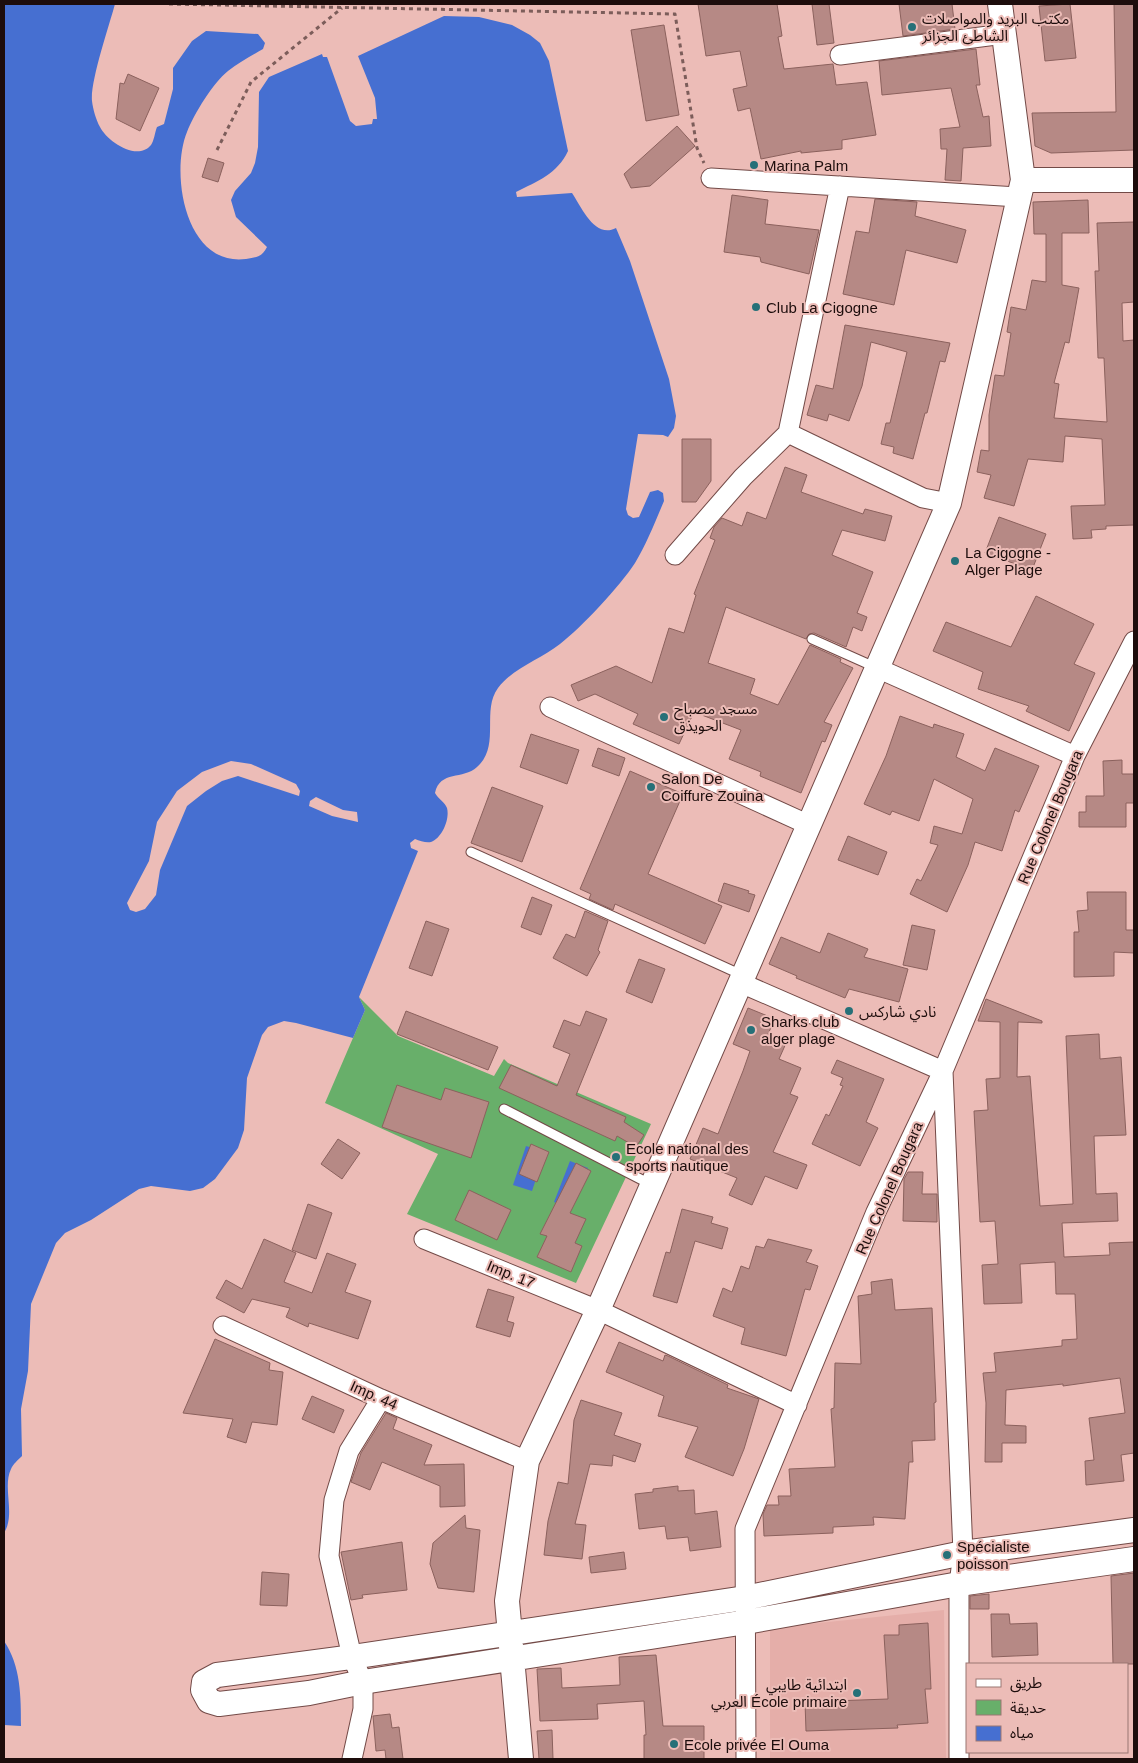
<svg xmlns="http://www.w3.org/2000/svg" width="1138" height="1763" font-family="Arial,'Noto Sans Arabic',sans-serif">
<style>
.built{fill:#e5aea9}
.green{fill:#68af6a}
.water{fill:#466fd1}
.pier{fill:#ecbcb7}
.building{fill:#b68985;stroke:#8b615d}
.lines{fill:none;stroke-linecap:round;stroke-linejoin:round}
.service-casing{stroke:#734a47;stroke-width:11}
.minor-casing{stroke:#734a47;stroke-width:21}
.tertiary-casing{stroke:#734a47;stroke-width:26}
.path{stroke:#7c5d5a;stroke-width:3;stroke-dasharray:4 4;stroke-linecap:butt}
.service{stroke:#fff;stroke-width:9}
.minor{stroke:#fff;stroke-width:19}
.tertiary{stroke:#fff;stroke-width:24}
.poi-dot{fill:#267078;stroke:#ecbcb7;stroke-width:2}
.labels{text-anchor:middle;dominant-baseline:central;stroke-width:4;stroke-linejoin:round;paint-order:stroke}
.poi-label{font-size:15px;fill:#1d0d0c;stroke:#ecbcb7;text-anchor:start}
.street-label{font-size:15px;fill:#1d0d0c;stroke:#ecbcb7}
</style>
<rect width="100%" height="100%" fill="#ecbcb7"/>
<path class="built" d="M944 1610 946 1759H770V1628Z"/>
<path class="green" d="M359 997 398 1036 494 1076 504 1059 508 1063 651 1124 576 1283 407 1214 438 1154 325 1103 365 1010Z"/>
<path class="water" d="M4 4H115C109 26 90 82 92 101 93 109 96 120 100 127 107 141 137 162 151 145 154 141 155 132 157 127L164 124 173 89V68L192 41 206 31 258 34 265 43 263 49C251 56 238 63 228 71 213 83 194 114 187 132 170 173 185 267 246 259 257 257 262 257 267 247L236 217 231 200 235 191 251 173 255 163 258 147 259 92 269 77 322 54 323 57H327L350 121 356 126 372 124 373 119H377L375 98 358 56 444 16 479 17 512 25 530 35 540 43 549 61 568 151C557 174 538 181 516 192L517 197 572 193C582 208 595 239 616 228L630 261 669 379 676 416 674 428 668 437 663 435 638 434 626 509 628 515 633 518 639 517 650 492 658 490 663 493 664 501C655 522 647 543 635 563 620 586 582 627 560 644 540 660 514 667 498 688 481 711 501 746 477 767 463 780 440 770 435 793 438 799 445 802 447 808 450 819 442 838 431 842 426 843 420 841 415 839L410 843 411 848 418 851 359 997 365 1010 353 1038 296 1023 284 1021 268 1027 262 1035 247 1078 244 1130 238 1148 215 1179 203 1188 190 1191 151 1186 139 1189 91 1220 65 1233 56 1243 31 1304 28 1371 21 1409 22 1456C18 1460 13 1464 11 1469 2 1488 16 1514 4 1533Z
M526 1146 545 1152 532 1191 513 1185Z
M570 1161 588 1168 571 1209 554 1202Z
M4 1641C21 1666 21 1697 21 1726L4 1725Z"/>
<path class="pier" d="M231 761 251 764 296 784 300 791 299 796 238 776 222 781 206 791 187 806 160 870 156 895 145 909 136 912 130 910 127 903 149 861 157 822 177 791 202 772Z
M316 797 343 810 357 812 358 822 332 816 309 806 310 801Z"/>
<path class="building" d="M698 4H777L782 36 778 37 784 69 833 64 836 85 867 82 876 135 842 140V149L801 153V151L761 159 750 108 738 111 733 89 747 86 740 51 706 56Z
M812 4H829L834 43 817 45Z
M899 4H952L955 29 903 36Z
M1070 4 1076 58 1045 61 1039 6Z
M1114 4H1134V150L1051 153 1035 146 1032 113 1116 112Z
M664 25 679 115 646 121 631 30Z
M976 49 980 85H976L983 117 989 116 991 146 963 148 961 181 945 180 947 149H941L940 129 960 127 951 88 882 95 879 61Z
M128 74 159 88 140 131 116 119 120 83 124 84Z
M677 126 695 146 650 186 631 188 624 174Z
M208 158 224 163 218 182 202 177Z
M732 195 768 200 765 224 819 230 809 274 761 262 760 257 724 252Z
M875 199 917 202 915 216 966 230 957 263 906 250 894 305 843 294 856 231 869 233Z
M1088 200 1089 233H1062V285L1079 288 1069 343 1065 342 1054 383 1059 384 1054 418 1107 422 1104 358H1098L1095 271H1099L1097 223 1134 222V302L1122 303 1123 341 1134 340V525L1106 526V529L1091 530 1092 538 1073 539 1071 506 1105 505 1102 439 1065 436 1063 462 1028 459 1014 506 984 498 991 475 977 472 981 450 989 451V415L995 375 1004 376 1011 333 1007 332 1011 307 1026 310 1032 280 1046 282V234H1034L1033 202Z
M845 325 950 343 945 362 940 361 927 413H925L913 459 893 453 894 447 881 444 886 423H890L907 352 871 342 862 386 849 421 829 414 827 421 807 415 816 385 833 389Z
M682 439H711V481L696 502H682Z
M785 467 807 475 801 492 863 514 865 509 892 516 885 541 842 530 832 555 873 572 857 613 867 617 862 631 853 627 846 647 814 633 809 634 806 639 726 607 708 663 755 679 750 694 778 705 810 645 841 659 840 662 853 668 824 722 832 725 825 742 822 741 801 793 760 776 761 772 729 759 741 730 694 712 679 744 633 724 638 714 595 694 578 701 571 685 616 666 652 683 669 628 684 633 696 595 694 594 715 540 710 538 714 527 722 518 742 526 747 512 766 519Z
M999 517 1046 534 1032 570 985 553Z
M1036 596 1094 624 1074 664 1095 673 1069 731 1026 711 1029 706 978 689 983 672 933 651 946 622 1011 647Z
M900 716 933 728 934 724 964 734 956 757 985 771 995 748 1039 766 1019 812 1015 810 1002 851 975 842 968 865 947 912 910 894 917 879 921 881 938 845 930 843 934 826 962 834 973 799 934 779 919 821 892 811 890 815 864 804 886 756Z
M531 734 579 750 567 784 520 767Z
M598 748 625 758 619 776 592 766Z
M1122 760V774H1134V803H1126V827H1079V812H1086V796H1104L1103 761Z
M630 771 683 794 648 874 722 906 705 944 615 904 613 910 589 899 591 894 580 889Z
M492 787 543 806 522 862 471 843Z
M848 836 887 852 878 875 838 860Z
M724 883 749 891 748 893 755 895 749 912 718 901Z
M1087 892H1126V930H1134V953L1114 952V976L1074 977V932H1079L1077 911 1088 910Z
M532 897 552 905 541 935 521 927Z
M585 911 608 921 598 950 600 952 587 976 553 958 566 934 575 938Z
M426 921 449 929 432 976 409 968Z
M912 925 935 930 927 970 903 965Z
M828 933 868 949 864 957 908 969 899 1002 849 989 845 998 796 978 797 976 769 964 781 937 820 953Z
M639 959 665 969 652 1003 626 992Z
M986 999 1042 1021V1023L1018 1022 1017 1077 1030 1076 1040 1206 1073 1204 1066 1036 1099 1034 1100 1059 1121 1057 1126 1135 1094 1136 1096 1194 1117 1193 1118 1221 1062 1223 1064 1257 1110 1255 1109 1243 1134 1242V1453L1121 1455 1124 1481 1086 1485 1085 1461 1094 1460 1089 1418 1125 1413 1120 1378 1063 1386V1384L1006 1390 1005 1425 1026 1426V1443H1002V1462H985L986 1403 983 1373 996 1372 994 1353 1062 1346V1340L1077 1339 1075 1294H1056L1055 1262 1020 1264 1022 1303 984 1304 982 1265 998 1264 995 1221 980 1222 974 1111 988 1110 986 1079 1000 1078V1022L978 1021Z
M748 1008 775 1019 768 1034 787 1041 779 1059 801 1068 790 1094 798 1097 773 1152 807 1165 797 1189 765 1176 752 1205 729 1195 737 1178 690 1159 703 1128 718 1134 743 1071 750 1051 733 1044Z
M406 1011 498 1047 488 1070 397 1034Z
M586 1011 607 1019 576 1095 626 1117 624 1122 644 1135 636 1147 617 1136 615 1141 499 1088 511 1065 557 1086 570 1054 553 1047 564 1020 580 1026Z
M837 1060 884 1079 866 1122 878 1128 860 1166 812 1144 826 1114 829 1116 843 1086 840 1085 843 1078 831 1073Z
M397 1085 441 1100 445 1088 489 1102 471 1158 382 1127Z
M338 1139 360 1153 342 1179 321 1164Z
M531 1144 549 1152 537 1182 519 1174Z
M576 1163 591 1171 570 1213 586 1219 575 1243 582 1246 571 1272 537 1257 547 1236 540 1234Z
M908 1172H923L922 1194H937V1222L903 1221 904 1179Z
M469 1190 511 1210 497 1240 455 1220Z
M308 1204 332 1213 316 1259 292 1250Z
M682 1209 713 1217 711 1223 728 1228 722 1249 695 1241 677 1303 653 1296 666 1252 670 1253Z
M264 1239 296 1253 284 1282 312 1293 327 1253 356 1264 345 1292 371 1301 358 1339 309 1323 308 1327 286 1317 290 1308 252 1299 244 1313 216 1298 226 1280 242 1289Z
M768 1239 812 1250 806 1262 818 1266 810 1290 805 1289 786 1356 741 1344 745 1328 713 1316 723 1288 732 1292 741 1266 749 1269 756 1246 764 1248Z
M892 1279 895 1310 932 1308 936 1402 934 1403 935 1440 912 1441 913 1462H909L905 1519 873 1517 874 1525 833 1527V1533L764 1536 763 1514 767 1505H779L778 1496H791L789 1469 835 1467 831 1409 834 1408 835 1363 861 1364 858 1296 872 1294 871 1282Z
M488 1289 514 1297 507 1321 514 1323 510 1337 476 1327Z
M215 1339 270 1363 269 1370 283 1372 277 1425 252 1422 246 1443 227 1437 233 1419 183 1413Z
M619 1342 663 1361 665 1355 668 1356 728 1385 727 1388 759 1399 744 1449 733 1476 685 1457 698 1427 658 1416 664 1396 606 1372Z
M312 1396 344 1410 334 1433 302 1419Z
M581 1400 622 1413 614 1435 641 1444 635 1462 613 1455 612 1466 590 1464 575 1524 586 1525 582 1559 544 1555 548 1521 558 1482 568 1484 574 1420Z
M386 1413 397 1418 393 1429 432 1445 424 1465 464 1464 465 1506 440 1507V1486L382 1462 370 1490 351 1482 361 1453Z
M678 1486V1491L694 1490 695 1514 717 1511 721 1547 690 1551 688 1537 667 1539 665 1526 639 1529 635 1494 653 1492V1489Z
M465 1515 466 1528 480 1530 474 1592 438 1588 430 1564 433 1543Z
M402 1542 407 1590 362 1595 363 1598 351 1600 341 1552Z
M624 1552 626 1569 591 1573 589 1557Z
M262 1572 289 1574 287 1606 260 1605Z
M1134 1573V1664H1113L1111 1576Z
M989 1594V1609H970V1596Z
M991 1614H1009L1010 1624 1037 1623 1038 1655 992 1657Z
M928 1623 931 1689H925L928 1723 897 1725 898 1728 806 1731 805 1702 888 1699 884 1635H899V1625Z
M656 1655 663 1726H704V1759H644V1735H646L644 1701 597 1704 598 1719 540 1721 537 1669 561 1668 562 1688 620 1685 619 1657Z
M390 1714 392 1728 399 1727 403 1759H386L385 1750 376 1751 373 1716Z
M552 1730 553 1759H539L537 1731Z"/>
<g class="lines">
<g class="service-casing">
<path id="service" d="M812 639 877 668
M471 852 742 975
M504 1109 652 1185"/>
</g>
<g class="minor-casing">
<path id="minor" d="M840 55 1004 34
M711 178 1019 197
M788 433 923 498 949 503
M675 555 743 477 788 433 840 186
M877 668 1075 756
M550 707 809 825
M741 983 943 1071 963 1553 959 1584V1759
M424 1239 598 1310 797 1405
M223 1326 381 1399 527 1461
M352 1759 363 1709V1682L352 1657 329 1556 334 1500 349 1451 381 1399
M746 1759 745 1529 876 1212 943 1071 1075 756 1134 641"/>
</g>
<g class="tertiary-casing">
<path id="tertiary" d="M1023 180H1134
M1134 1530 963 1553 745 1598 352 1657 217 1675 204 1682 203 1690 209 1701 219 1704 309 1693 363 1682 746 1622 959 1584 1134 1559
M521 1759 507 1601 527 1461 598 1310 949 503 1023 180 1000 4"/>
</g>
<path class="path" d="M169 4 675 14 697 148 704 163
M217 150 251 82 342 8"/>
<use href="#service" class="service"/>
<use href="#minor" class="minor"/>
<use href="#tertiary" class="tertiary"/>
</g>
<g class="poi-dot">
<circle cx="912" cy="27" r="5"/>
<circle cx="754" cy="165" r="5"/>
<circle cx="756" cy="307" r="5"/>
<circle cx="955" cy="561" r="5"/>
<circle cx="664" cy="717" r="5"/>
<circle cx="651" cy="787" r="5"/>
<circle cx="849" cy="1011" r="5"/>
<circle cx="751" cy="1030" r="5"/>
<circle cx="616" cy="1157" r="5"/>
<circle cx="947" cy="1555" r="5"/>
<circle cx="857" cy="1693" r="5"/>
<circle cx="674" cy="1744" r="5"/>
</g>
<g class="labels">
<g class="poi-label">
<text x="922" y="18">مكتب البريد والمواصلات<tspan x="922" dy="17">الشاطئ الجزائر</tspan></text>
<text x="764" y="165">Marina Palm</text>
<text x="766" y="307">Club La Cigogne</text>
<text x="965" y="552">La Cigogne -<tspan x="965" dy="17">Alger Plage</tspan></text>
<text x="674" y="708">مسجد مصباح<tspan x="674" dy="17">الحويذق</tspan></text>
<text x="661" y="778">Salon De<tspan x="661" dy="17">Coiffure Zouina</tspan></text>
<text x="859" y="1011">نادي شاركس</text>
<text x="761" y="1021">Sharks club<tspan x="761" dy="17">alger plage</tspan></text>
<text x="626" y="1148">Ecole national des<tspan x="626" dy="17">sports nautique</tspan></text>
<text x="957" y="1546">Spécialiste<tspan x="957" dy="17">poisson</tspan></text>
<text x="847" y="1684" text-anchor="end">ابتدائية طايبي<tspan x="847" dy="17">العربي École primaire</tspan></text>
<text x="684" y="1744">Ecole privée El Ouma</text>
</g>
<g class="street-label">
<text transform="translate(1050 817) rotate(-67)">Rue Colonel Bougara</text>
<text transform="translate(889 1188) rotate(-66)">Rue Colonel Bougara</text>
<text transform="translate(511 1274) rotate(22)">Imp. 17</text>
<text transform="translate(374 1395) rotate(24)">Imp. 44</text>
</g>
</g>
<rect width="1138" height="1763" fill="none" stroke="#1d0d0c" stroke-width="10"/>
<rect x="966" y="1663" width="162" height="90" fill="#ecbcb7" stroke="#997673"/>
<rect x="976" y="1679" width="25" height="8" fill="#ffffff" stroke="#997673"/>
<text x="1010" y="1688" font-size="15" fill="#1d0d0c">طريق</text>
<rect x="976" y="1700" width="25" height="15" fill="#68af6a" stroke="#997673"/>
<text x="1010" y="1713" font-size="15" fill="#1d0d0c">حديقة</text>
<rect x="976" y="1726" width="25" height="15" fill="#466fd1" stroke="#997673"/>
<text x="1010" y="1738" font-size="15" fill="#1d0d0c">مياه</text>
</svg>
